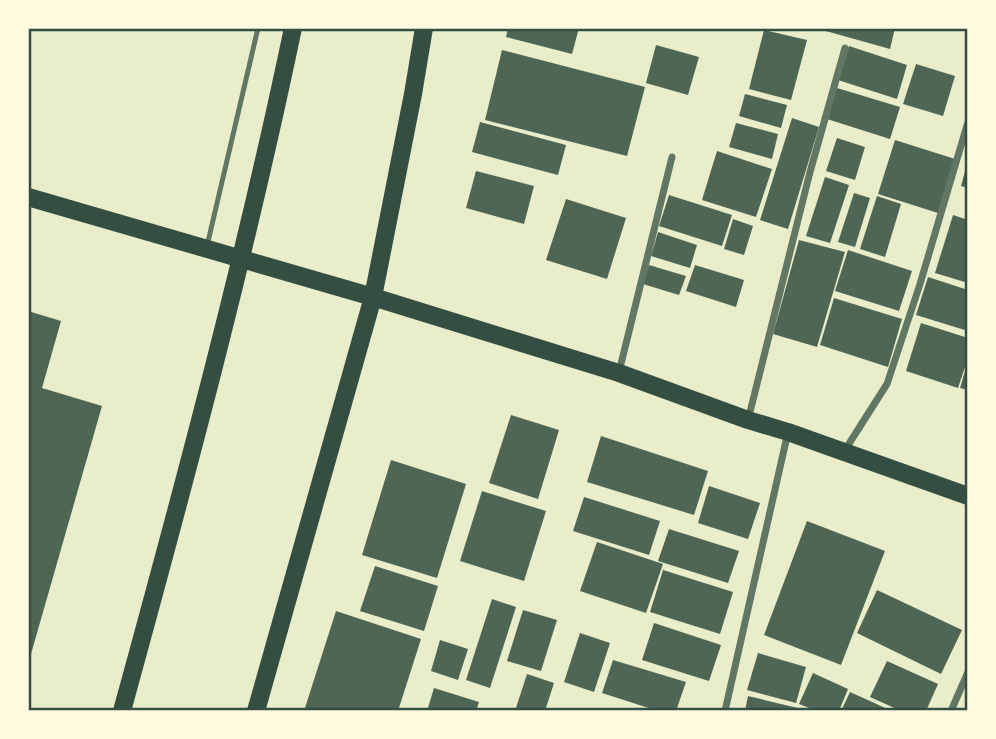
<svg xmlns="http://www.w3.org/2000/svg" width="996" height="739" font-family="Karla,sans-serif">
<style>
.building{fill:#4f6655}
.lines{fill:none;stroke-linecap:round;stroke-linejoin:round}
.service{stroke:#617663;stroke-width:5}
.minor{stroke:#617663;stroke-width:7}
.primary{stroke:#344e41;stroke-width:18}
.neatline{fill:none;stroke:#344e41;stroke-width:2.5}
</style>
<rect width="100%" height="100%" fill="#e9edc9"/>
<path class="building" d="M508 28H579L572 54 506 37Z
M815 28H895L890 49Z
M764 30 807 40 791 100 749 89Z
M656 45 699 57 688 95 646 83Z
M849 46 907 65 897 99 838 80Z
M502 50 645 87 627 156 485 120Z
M916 64 955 76 943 116 903 104Z
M837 88 900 107 890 139 827 119Z
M745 94 787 105 781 128 739 116Z
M792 118 819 127 788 229 760 220Z
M480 122 566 145 558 175 472 152Z
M736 123 778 134 772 159 729 147Z
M837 138 865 147 855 180 826 171Z
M895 140 955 159 938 213 878 194Z
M717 151 772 169 756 217 702 200Z
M967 164H968V188L961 186Z
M476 171 534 186 524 224 466 208Z
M825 177 849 185 830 243 806 236Z
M854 193 870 198 855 247 838 242Z
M669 195 732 215 722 246 659 226Z
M877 196 901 204 885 257 860 249Z
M566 199 626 218 607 279 546 260Z
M953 215 968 220V283L935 273Z
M733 219 753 226 744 255 724 249Z
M658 232 697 245 690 268 651 256Z
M799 240 845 252 817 347 773 334Z
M848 250 912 271 899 311 835 291Z
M649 265 686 276 679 295 643 284Z
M695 265 744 280 736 307 686 291Z
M928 277 968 290V331L916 315Z
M834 298 902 319 888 367 820 345Z
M28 311 61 321 42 388 102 406 29 661Z
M921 323 968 338V358L958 388 906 371Z
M967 364H968V390L960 388Z
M511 415 559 430 538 499 489 483Z
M601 436 708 471 694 515 587 482Z
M391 460 466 484 437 578 362 555Z
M709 486 760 503 748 539 698 523Z
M482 491 546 511 524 581 460 561Z
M584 497 660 521 649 555 573 531Z
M807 521 885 551 841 665 764 635Z
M669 529 739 551 728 583 658 561Z
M597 542 663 564 646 613 580 591Z
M375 566 438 586 424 631 360 611Z
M663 570 733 592 720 634 650 612Z
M877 590 962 630 941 674 857 633Z
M492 599 516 607 490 688 466 680Z
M523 610 557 620 541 671 507 661Z
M336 611 421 639 398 711H304Z
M654 623 721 645 709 681 642 660Z
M580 633 610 643 594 692 564 682Z
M440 640 468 649 458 680 431 671Z
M758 653 806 667 796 703 747 690Z
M613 660 686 682 676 711H658L602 693Z
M887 661 938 684 926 711H901L870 697Z
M813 673 848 689 839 711H817L799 704Z
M527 674 554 683 545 711H515Z
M434 688 479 702 476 711H427Z
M850 692 892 711H841Z
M748 696 806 710V711H745Z"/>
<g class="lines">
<path class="service" d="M207 246 258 28"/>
<path class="minor" d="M619 372 672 157
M748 420 810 172 845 48
M845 450 887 384 920 284 968 122
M725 711 788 432
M951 711 968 672"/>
<path class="primary" d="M28 197 373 297 619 373 748 420 788 432 968 496
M122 711C184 485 245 258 293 28
M256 711 373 297 413 94 424 28"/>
</g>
<rect width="996" height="739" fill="none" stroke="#fefae0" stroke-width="60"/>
<rect x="30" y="30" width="936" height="679" class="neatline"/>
</svg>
